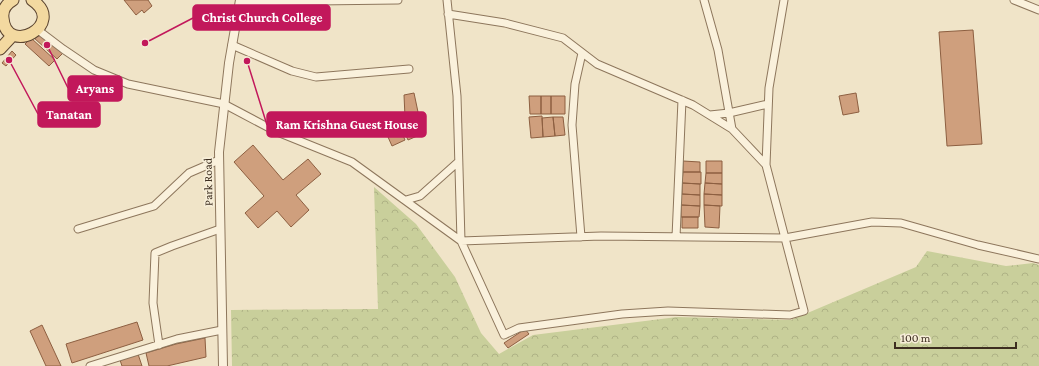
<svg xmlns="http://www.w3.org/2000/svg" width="1039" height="366" font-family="'Crimson Pro',serif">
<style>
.park{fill:url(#park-crowns)}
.building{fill:#cf9f7d;stroke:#8d5f41}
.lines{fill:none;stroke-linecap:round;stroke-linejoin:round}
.minor-casing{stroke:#8d765c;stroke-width:9}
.tertiary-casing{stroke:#8d765c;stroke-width:10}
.primary-casing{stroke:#5b4430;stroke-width:13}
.minor{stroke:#faf1dc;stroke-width:7}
.tertiary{stroke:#faf1dc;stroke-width:8}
.primary{stroke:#f3d9a0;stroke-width:11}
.labels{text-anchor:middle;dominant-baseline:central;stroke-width:3.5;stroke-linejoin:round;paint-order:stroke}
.street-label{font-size:12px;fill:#3d2e20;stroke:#f7eed8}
.leader{fill:none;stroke:#c2185b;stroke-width:1.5}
.callout-dot{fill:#c2185b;stroke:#f7eed8;stroke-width:1.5}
.callout{fill:#c2185b;stroke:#c2185b;stroke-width:1.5}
.callout-label{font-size:13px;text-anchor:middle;font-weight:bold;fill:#fff}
</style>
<defs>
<pattern id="park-crowns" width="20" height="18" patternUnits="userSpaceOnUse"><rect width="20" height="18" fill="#c9cf9b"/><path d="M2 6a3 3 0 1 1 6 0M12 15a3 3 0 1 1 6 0" fill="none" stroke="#aeb285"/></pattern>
</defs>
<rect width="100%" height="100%" fill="#f0e4c8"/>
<path class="park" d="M374 187 416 224 455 277 481 333 499 354 533 335 677 317 791 320 916 267 927 251 1006 266 1033 263 1039 265V366H232L231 310 378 309Z"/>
<path class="building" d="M124 0H148L152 6 144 13 142 10 136 15Z
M973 30 982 144 947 146 939 32Z
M38 32 63 53 57 59 33 37Z
M31 38 55 60 49 66 25 44Z
M12 51 16 55 6 66 2 63Z
M414 93 418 112 405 117 404 95Z
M856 93 859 112 843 115 839 96Z
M529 96H541V114H530Z
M541 96H551V114H541Z
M551 96H565V114H551Z
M542 116 543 137 531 138 529 117Z
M553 117 555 136 543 137 542 118Z
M553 117H563L565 135 555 136Z
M419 122 424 133 408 140 403 129Z
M401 131 405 140 392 146 388 137Z
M253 145 283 180 308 159 321 174 296 195 309 210 291 227 277 211 258 228 245 213 264 196 234 162Z
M683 161 700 162V172H683Z
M706 161H722V173H706Z
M683 172H701V184L682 183Z
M706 173H722V184L705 183Z
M682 183 700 184V195L682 194Z
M705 183 722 184V195L704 194Z
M681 194 700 195V206L681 205Z
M704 194 722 195V206L704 205Z
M681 205 700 206 699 217H681Z
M704 205 720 206 719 228 705 227Z
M682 217H698V228H682Z
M137 322 143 340 72 363 66 344Z
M42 325 61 366H46L30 331Z
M525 329 529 334 508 348 504 343Z
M205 338 206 357 167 366H149L146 353 176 344Z
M138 354 142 366H122L120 360Z"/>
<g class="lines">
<g class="minor-casing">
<path id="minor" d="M447 0 457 96 461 241 601 236 785 238 872 222 901 223 978 245 1039 259
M704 0 718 50 732 129
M1014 0 1039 10
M240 2 398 0
M448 14 505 23 563 38 597 64 693 105 732 129 766 165
M38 30 63 49 94 70 128 84 224 104 275 131 352 162 461 241 504 335 519 328 622 314 668 311 790 315 804 311 766 165 769 88 784 0
M232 45 292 71 316 77 409 69
M710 115 729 113 768 104
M406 200 420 196 458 162
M78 229 154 206 189 173 219 160
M581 237 572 125 575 84 582 53
M676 237 682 100
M159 345 153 303 155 253 172 246 220 229
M90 366 177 339 222 330"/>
</g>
<g class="tertiary-casing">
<path id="tertiary" d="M223 366 219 152 229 63 240 0"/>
</g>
<g class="primary-casing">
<path id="primary" d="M13 0C6 4 2 11 3 18 6 58 68 24 32 0
M0 49 13 35"/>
</g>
<use href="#minor" class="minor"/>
<use href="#tertiary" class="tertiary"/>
<use href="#primary" class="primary"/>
</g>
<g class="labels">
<g class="street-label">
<text transform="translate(208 182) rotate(-91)">Park Road</text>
</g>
</g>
<path class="leader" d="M145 43L193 18M47 45L68 88M9 60L38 114M247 61L267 125"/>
<g class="callout-dot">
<circle cx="145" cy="43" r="4"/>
<circle cx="47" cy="45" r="4"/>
<circle cx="9" cy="60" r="4"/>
<circle cx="247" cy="61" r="4"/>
</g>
<g class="callout">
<rect x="193" y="5" width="137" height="25" rx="4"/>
<rect x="68" y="76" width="54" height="25" rx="4"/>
<rect x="38" y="102" width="62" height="25" rx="4"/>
<rect x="267" y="112" width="159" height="25" rx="4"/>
</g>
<g class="callout-label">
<text x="262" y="22">Christ Church College</text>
<text x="95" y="93">Aryans</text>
<text x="69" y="119">Tanatan</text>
<text x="347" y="129">Ram Krishna Guest House</text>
</g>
<path d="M895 342v6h121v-6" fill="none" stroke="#3d2e20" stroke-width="2"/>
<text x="901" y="342" font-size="12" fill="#3d2e20" stroke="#f7eed8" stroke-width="3" paint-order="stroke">100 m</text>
</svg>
